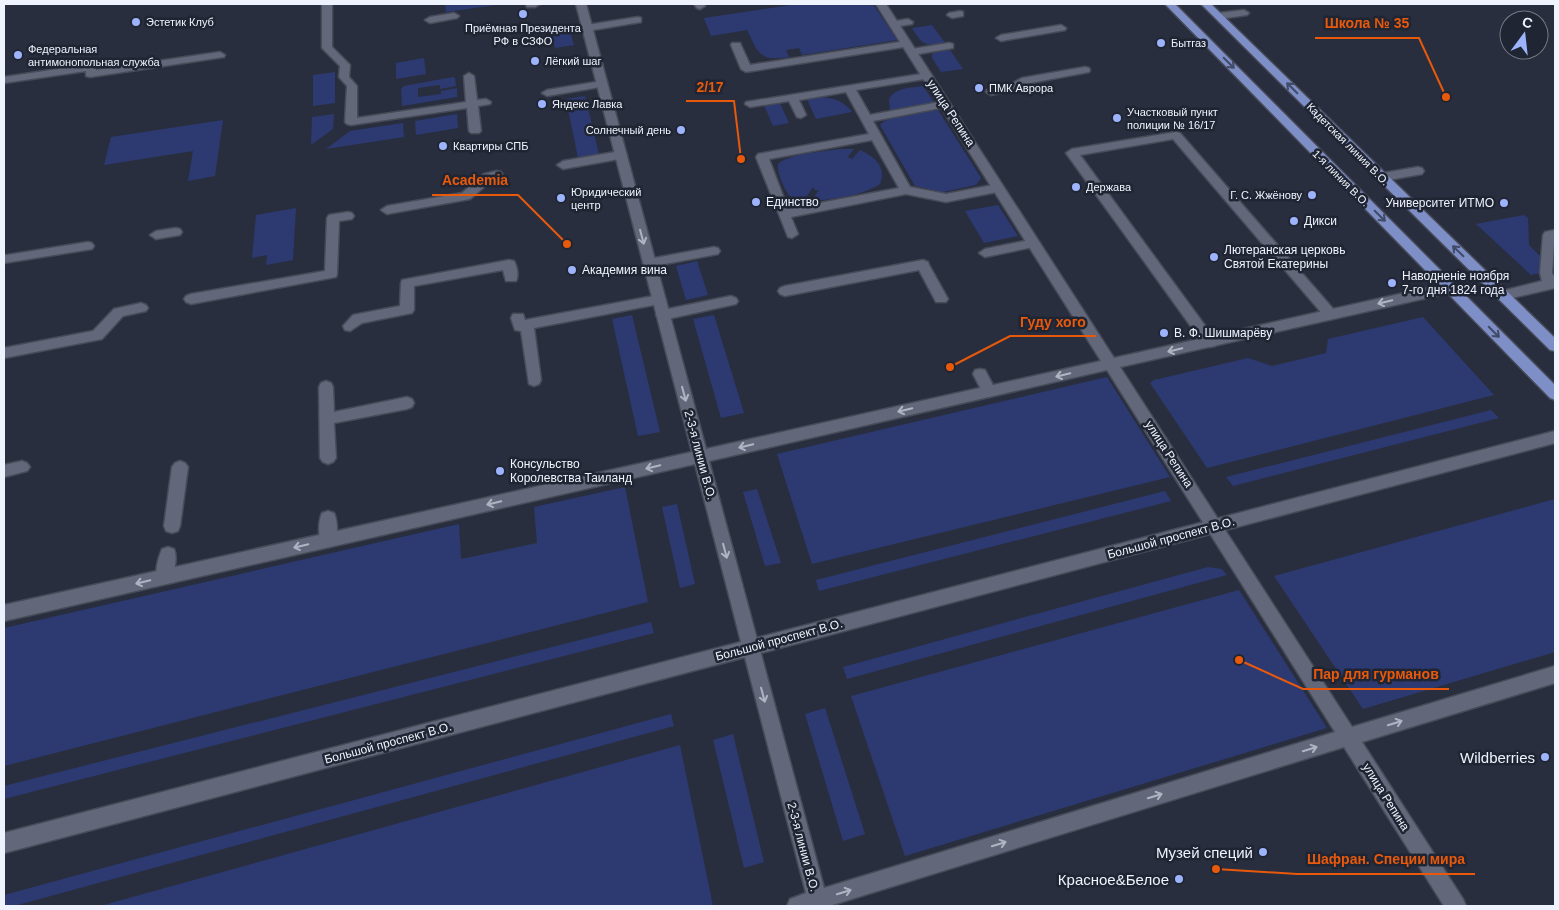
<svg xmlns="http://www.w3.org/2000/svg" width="1559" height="910" font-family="Helvetica,sans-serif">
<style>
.green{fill:#2c3a71}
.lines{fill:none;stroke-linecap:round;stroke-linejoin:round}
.lane-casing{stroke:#474b58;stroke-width:3}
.street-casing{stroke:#474b58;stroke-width:3}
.secondary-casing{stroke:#474b58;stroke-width:3}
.primary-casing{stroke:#474b58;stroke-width:3}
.lane{fill:#62687a;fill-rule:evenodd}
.street{fill:#62687a;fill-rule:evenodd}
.secondary{fill:#62687a;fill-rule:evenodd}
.primary{fill:#7e8ec6;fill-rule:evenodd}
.oneway{stroke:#414a66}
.oneway2{stroke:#b0b4c2}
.poi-dot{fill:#9db4fd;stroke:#202533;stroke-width:2}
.labels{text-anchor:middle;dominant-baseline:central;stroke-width:5;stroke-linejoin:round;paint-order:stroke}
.far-poi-label{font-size:11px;fill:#eff3fd;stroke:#202533;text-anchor:start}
.far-street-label{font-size:11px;fill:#eff3fd;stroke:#202533}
.street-label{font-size:12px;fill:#eff3fd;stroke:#202533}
.poi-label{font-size:12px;fill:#eff3fd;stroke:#202533;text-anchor:start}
.near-poi-label{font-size:15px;fill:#eff3fd;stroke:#202533;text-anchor:end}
.leader{fill:none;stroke:#e8590c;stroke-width:2}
.callout-dot{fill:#e8590c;stroke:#202533;stroke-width:2}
.callout-label{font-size:14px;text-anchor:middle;font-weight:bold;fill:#e8590c;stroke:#202533;stroke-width:5;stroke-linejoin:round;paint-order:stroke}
</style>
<rect width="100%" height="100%" fill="#292e3e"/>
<path class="green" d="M445 4H503L446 12Z
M798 4H873L897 40 802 55 799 48 786 50 789 57C760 61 759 55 747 30L711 36 704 18Z
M932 25 945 43C924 47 923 45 912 28Z
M570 32 574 45 555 48 552 35Z
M950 50 963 69 941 72 932 58V54L936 52Z
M424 58 426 74 396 79V63Z
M335 72V103L313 106V75Z
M453 77 455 78 456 86 440 89V85L418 88V97L441 94V91L457 88V97L402 106 401 89 404 86Z
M923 86 934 102 890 110 889 99C896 87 911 88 923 86Z
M585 96 599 154 578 158 566 99Z
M820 97C834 98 844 101 852 112L816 119 807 99Z
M780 103 789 123 773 126 764 105Z
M938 110 981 178 976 185 943 192 915 186 880 125C887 115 926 112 938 110Z
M334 114 333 129 311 145 312 117Z
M457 114 458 128 416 135 415 121Z
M223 120 215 176 188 181 193 151 104 165 111 137Z
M403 123 404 137 326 149 350 131Z
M840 149H854L848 157 852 159 860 150C875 157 887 167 880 184 862 196 833 199 811 201L819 190H815L813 187 803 202C798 201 795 201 792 198 785 192 777 173 778 164 790 153 823 152 840 149Z
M998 205 1018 236 984 243 965 211Z
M296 208 293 260 266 265 267 255 252 258 256 215Z
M1524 215 1528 218 1529 245 1540 256V273L1531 275 1476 224Z
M697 261 708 295 686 300 676 266Z
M632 315 660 432 638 436 612 319Z
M714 315 744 413 721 418 693 319Z
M1423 317 1494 395 1207 468 1150 383 1154 380 1248 358 1272 366 1326 353 1328 339Z
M1107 377 1170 477 812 564 777 454Z
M1491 410 1499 418 1233 486 1226 477Z
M625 487 648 602 4 766V628L459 524 461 559 537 543 534 507Z
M757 489 781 563 765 566 743 492Z
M1165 491 1171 501 819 591 816 580Z
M1555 499V652L1363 709 1274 576Z
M677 504 695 584 680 588 662 507Z
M1208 567 1222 569 1227 575 847 679 843 667Z
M1239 590 1327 728 905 856 851 696Z
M651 622 654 633 4 799V786Z
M825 708 865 834 843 841 805 714Z
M671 714 674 726 14 906H4V895Z
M733 734 764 862 744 868 713 740Z
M680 745 713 906H100Z"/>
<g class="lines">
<g class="lane-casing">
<path id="lane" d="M322 4H332V47L350 65 349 77 357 86V118L466 102 464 76 469 73 474 76 477 100 486 99 491 102 490 104 478 106 481 131 479 133H471L469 131 467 108 351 125 347 124 345 122 347 86 339 77 340 66 322 48Z
M526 4H540L535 7H527Z
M694 4H704L705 6 700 9 697 8Z
M1244 10 1249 13 1247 15 1219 19 1214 16 1219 13Z
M960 11 963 12V16L952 18 947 15 949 13Z
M454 13 459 16 457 18 430 23 425 20 430 17Z
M638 17 641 18V22L587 31 582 28 587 25Z
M908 19 913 22 912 24 894 27 889 24 890 22Z
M1061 25 1066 28 1065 30 1001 41 996 38 1001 35Z
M906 41 911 44 910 46 746 72 741 69 731 45 732 43H740L750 65Z
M949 43 953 44V48L912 55 907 52 912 49Z
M220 52 225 55 224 57 90 77 86 76V71L4 83V77L92 64 96 65V70Z
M1085 67 1089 68 1090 70 1089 72 1025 84 1014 90 991 95 986 92 987 90 1007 86 1022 78Z
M927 73 932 76 931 78 856 90 870 115 945 101 950 104 945 107 873 121 910 187 946 194 998 184 1002 185 1004 188 1002 191 946 202 906 194 791 217 798 234 792 238 788 237 756 157 758 154 869 134 846 92 799 100 806 115 801 118 797 117 789 101 750 107 745 104 746 102ZM872 140 899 188 788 209 769 159Z
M602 81 606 82 607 84 606 86 547 96 542 93 547 90Z
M1176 132 1180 133 1335 311 1337 314 1335 317H1325L1173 139 1080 155 1217 342 1215 346 1210 347 1205 346 1066 153 1072 149Z
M621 151 625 152 627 155 625 158 563 169 557 165 563 161Z
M1418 167 1422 168 1424 171 1422 174 1383 181 1377 177 1383 173Z
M497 171 501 172 503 175 501 178 492 180 470 199 387 214 381 210 387 206 462 193 484 174Z
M348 212 352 213 354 216 352 219 339 221 337 274 336 277 191 304 186 302 184 299 186 296 191 294 325 271 327 218 329 215Z
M176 228 180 229 182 232 180 235 156 239 150 235 156 231Z
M1555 230 1552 273 1555 278V288L1503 300 1498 298 1496 295 1498 292 1542 281 1540 273 1543 235 1545 232Z
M1034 239 1040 243 1038 246 985 257 979 253 985 249Z
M88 242 92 243 94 246 92 249 4 263V255H7Z
M714 247 718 248 720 251 718 254 649 267 644 266 643 263 644 260 649 259Z
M509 260 514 261C517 266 519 276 516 281H506L503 270 414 286V310L412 313 362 323 350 331 345 330 343 326 353 315 400 306 401 283 402 280Z
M923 260 928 262 929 265 948 299 946 302H936L919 270 785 296 780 294 778 291 780 288 785 286Z
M659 295 664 297 666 300 664 303 534 328 541 380 539 384 534 386 529 384 521 331 515 330 511 318 513 314H523L525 320Z
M731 296 736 298 738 301 736 304 663 320 658 318 656 315 658 312 663 310Z
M141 303 146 305 148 308 146 311 123 316 102 339 4 358V348L93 331 114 309Z
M980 369 985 370 996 391 994 395 989 397 984 395 973 374 975 370Z
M326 381 331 383 333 387 334 412 407 397 412 399 414 403 412 407 407 409 334 423 336 458 333 462 328 464 323 462 320 458 319 387 321 383Z
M22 461 27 463 30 467 27 471 4 477V465Z
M180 461 185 463 188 467 180 526 178 531 172 533 166 531 164 526 172 467 175 463Z
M328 511 334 513C338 522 338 536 334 545L328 547 322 545C318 536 318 522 322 513Z
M168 547 174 549C178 558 174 573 170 582L164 584 158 582C154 573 158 558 162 549Z"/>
</g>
<g class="street-casing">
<path id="street" d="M576 4H586L706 449 1101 361 876 4H886L1114 358 1449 283 1454 285 1456 288 1454 291 1449 293 1120 367 1352 727 1555 666V683L1362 742 1463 899 1466 906H1444L1344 747 829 906H787L790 899 806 893 695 464 4 621V605L692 452ZM1107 370 1335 732 824 888 709 461Z"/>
</g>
<g class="secondary-casing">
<path id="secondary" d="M1555 431V443L4 853V833Z"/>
</g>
<g class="primary-casing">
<path id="primary" d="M1165 4H1175L1555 385V400L1550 398Z
M1201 4H1211L1555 338V351L1550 350Z"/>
</g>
<use href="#lane" class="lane"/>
<use href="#street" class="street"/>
<use href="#secondary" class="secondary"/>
<use href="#primary" class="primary"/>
</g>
<defs><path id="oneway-shaft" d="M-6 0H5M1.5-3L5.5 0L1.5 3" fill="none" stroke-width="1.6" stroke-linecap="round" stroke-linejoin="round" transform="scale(1.25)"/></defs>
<g class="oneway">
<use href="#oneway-shaft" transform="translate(1229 63) rotate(45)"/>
<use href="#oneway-shaft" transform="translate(1292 88) rotate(-135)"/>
<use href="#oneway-shaft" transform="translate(1380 216) rotate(45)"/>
<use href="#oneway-shaft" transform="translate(1458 251) rotate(-136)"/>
<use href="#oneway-shaft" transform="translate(1494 332) rotate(45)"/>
</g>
<g class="oneway2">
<use href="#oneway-shaft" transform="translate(642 237) rotate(75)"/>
<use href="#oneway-shaft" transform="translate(1385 302) rotate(167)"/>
<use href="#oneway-shaft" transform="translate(1175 350) rotate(167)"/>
<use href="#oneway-shaft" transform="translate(1063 375) rotate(167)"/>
<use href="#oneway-shaft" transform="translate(684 394) rotate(75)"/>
<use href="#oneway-shaft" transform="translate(905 410) rotate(167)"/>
<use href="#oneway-shaft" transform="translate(746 446) rotate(167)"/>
<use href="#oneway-shaft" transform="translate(653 467) rotate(167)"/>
<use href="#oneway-shaft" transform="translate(494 503) rotate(167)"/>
<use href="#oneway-shaft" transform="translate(301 546) rotate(167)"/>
<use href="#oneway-shaft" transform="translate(725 551) rotate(75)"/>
<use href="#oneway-shaft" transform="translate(143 582) rotate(167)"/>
<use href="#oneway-shaft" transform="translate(763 695) rotate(75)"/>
<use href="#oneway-shaft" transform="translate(1395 723) rotate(-17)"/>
<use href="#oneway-shaft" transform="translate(1310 749) rotate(-17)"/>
<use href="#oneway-shaft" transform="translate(1155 796) rotate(-17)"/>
<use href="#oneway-shaft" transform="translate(999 844) rotate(-17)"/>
<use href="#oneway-shaft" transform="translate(844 892) rotate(-17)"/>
</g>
<g class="poi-dot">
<circle cx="523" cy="14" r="5"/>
<circle cx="136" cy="22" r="5"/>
<circle cx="1161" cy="43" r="5"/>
<circle cx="18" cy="55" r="5"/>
<circle cx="535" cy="61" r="5"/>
<circle cx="979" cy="88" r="5"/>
<circle cx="542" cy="104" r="5"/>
<circle cx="1117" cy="118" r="5"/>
<circle cx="681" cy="130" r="5"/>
<circle cx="443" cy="146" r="5"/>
<circle cx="1076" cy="187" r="5"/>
<circle cx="1312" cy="195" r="5"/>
<circle cx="561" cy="198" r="5"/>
<circle cx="756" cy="202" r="5"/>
<circle cx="1504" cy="203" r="5"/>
<circle cx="1294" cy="221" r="5"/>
<circle cx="1214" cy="257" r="5"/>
<circle cx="572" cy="270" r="5"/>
<circle cx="1392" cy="283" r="5"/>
<circle cx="1164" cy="333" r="5"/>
<circle cx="500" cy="471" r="5"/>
<circle cx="1545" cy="757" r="5"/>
<circle cx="1263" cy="852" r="5"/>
<circle cx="1179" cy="879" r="5"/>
</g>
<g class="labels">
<g class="far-poi-label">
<text x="146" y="22">Эстетик Клуб</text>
<text x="523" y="28" text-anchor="middle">Приёмная Президента<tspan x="523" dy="13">РФ в СЗФО</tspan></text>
<text x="1171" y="43">Бытгаз</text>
<text x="28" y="49">Федеральная<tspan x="28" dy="13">антимонопольная служба</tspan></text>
<text x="545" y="61">Лёгкий шаг</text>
<text x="989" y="88">ПМК Аврора</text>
<text x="552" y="104">Яндекс Лавка</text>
<text x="1127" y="112">Участковый пункт<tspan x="1127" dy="13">полиции № 16/17</tspan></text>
<text x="671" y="130" text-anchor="end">Солнечный день</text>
<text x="453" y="146">Квартиры СПБ</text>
<text x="1086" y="187">Держава</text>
<text x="571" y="192">Юридический<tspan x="571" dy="13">центр</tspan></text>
<text x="1302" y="195" text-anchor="end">Г. С. Жжёнову</text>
</g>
<g class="far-street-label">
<text transform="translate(1348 144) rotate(45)">Кадетская линия В.О.</text>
<text transform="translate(1341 178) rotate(45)">1-я линия В.О.</text>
</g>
<g class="street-label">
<text transform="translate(951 113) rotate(57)">улица Репина</text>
<text transform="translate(1169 454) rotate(57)">улица Репина</text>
<text transform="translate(700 455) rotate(75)">2-3-я линии В.О.</text>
<text transform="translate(1171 538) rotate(-15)">Большой проспект В.О.</text>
<text transform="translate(779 640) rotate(-15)">Большой проспект В.О.</text>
<text transform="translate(388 743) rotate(-15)">Большой проспект В.О.</text>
<text transform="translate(1386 797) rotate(58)">улица Репина</text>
<text transform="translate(803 847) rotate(75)">2-3-я линии В.О.</text>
</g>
<g class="poi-label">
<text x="766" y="202">Единство</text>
<text x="1494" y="203" text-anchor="end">Университет ИТМО</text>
<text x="1304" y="221">Дикси</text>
<text x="1224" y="250">Лютеранская церковь<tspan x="1224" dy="14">Святой Екатерины</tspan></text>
<text x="582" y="270">Академия вина</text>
<text x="1402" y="276">Наводненiе ноября<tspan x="1402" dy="14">7-го дня 1824 года</tspan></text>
<text x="1174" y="333">В. Ф. Шишмарёву</text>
<text x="510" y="464">Консульство<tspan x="510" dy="14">Королевства Таиланд</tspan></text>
</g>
<g class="near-poi-label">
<text x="1535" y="757">Wildberries</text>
<text x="1253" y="852">Музей специй</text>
<text x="1169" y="879">Красное&amp;Белое</text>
</g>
</g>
<path class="leader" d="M1446 97L1419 38H1315M741 159L734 101H686M567 244L518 195H432M950 367L1010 336H1096M1239 660L1303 689H1449M1216 869L1297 874H1475"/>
<g class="callout-dot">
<circle cx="1446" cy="97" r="5"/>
<circle cx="741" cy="159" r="5"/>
<circle cx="567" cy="244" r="5"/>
<circle cx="950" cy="367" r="5"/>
<circle cx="1239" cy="660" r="5"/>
<circle cx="1216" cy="869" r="5"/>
</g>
<g class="callout-label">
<text x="1367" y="28">Школа № 35</text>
<text x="710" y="92">2/17</text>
<text x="475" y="185">Academia</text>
<text x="1053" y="327">Гуду хого</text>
<text x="1376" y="679">Пар для гурманов</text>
<text x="1386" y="864">Шафран. Специи мира</text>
</g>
<rect width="1559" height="910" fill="none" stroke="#eff3fd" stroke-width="10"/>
<g transform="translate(1524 35) rotate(15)"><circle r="24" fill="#202533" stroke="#737784"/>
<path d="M0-4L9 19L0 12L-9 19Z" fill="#9db4fd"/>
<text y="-8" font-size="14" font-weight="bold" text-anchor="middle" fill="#eff3fd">С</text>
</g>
</svg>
